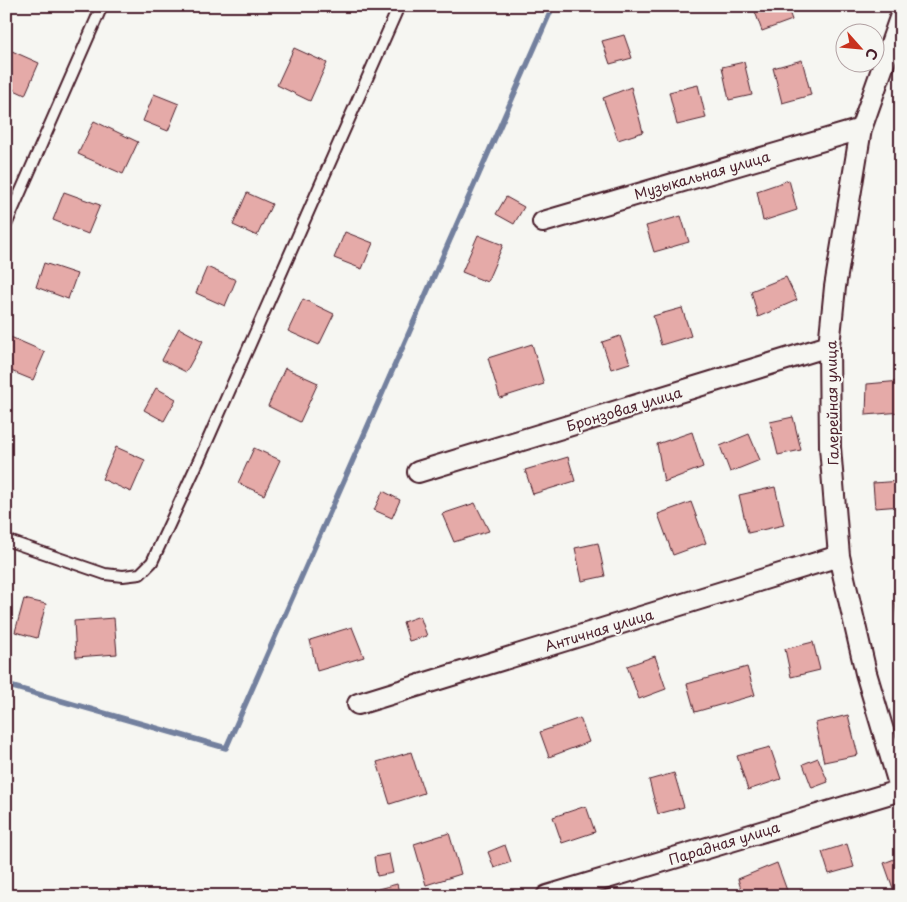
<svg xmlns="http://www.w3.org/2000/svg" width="907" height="902" font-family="'Playpen Sans',sans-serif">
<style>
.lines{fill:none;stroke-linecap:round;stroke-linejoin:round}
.stream{stroke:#73809e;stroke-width:5.5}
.building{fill:#e5aaa8;stroke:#4a1f2b}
.service-casing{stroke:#4a1f2b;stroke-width:14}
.minor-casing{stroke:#4a1f2b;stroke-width:24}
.service{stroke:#f6f6f2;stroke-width:10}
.minor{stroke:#f6f6f2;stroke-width:20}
.labels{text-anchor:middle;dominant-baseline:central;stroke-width:4;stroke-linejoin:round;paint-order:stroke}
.street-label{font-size:14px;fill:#4a1f2b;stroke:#f6f6f2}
</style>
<rect width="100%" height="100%" fill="#f6f6f2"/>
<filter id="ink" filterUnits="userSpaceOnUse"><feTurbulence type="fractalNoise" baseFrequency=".02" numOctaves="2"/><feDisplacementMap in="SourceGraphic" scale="10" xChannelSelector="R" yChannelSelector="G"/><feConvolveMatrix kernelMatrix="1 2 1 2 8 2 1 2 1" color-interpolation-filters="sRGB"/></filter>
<g filter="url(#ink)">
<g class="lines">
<path class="stream" d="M6 685 226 748 553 6"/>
</g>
<path class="building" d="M753 6H787L792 20 762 31Z
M624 35 632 58 610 64 602 41Z
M294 48 327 63 310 101 277 85Z
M12 51 39 63 25 95 6 86V64Z
M802 60 811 95 782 103 773 68Z
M744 62 752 95 729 100 722 67Z
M698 85 706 118 677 125 669 92Z
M631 87 643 132 618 140 603 98Z
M154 94 179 104 168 131 143 121Z
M94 121 138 142 123 174 78 154Z
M789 180 797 210 763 221 757 191Z
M64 192 100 205 88 234 53 220Z
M247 193 272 204 257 236 233 225Z
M506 197 524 207 514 224 496 214Z
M681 216 689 242 654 252 646 226Z
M345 232 373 243 362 269 334 258Z
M478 235 503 245 487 282 462 272Z
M44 263 77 274 68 299 36 287Z
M207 267 236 280 225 306 196 293Z
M786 277 797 300 758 317 751 291Z
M303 299 334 314 319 345 288 331Z
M682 308 691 336 661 345 653 316Z
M179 328 203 341 186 372 162 360Z
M6 335 45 352 33 380 6 369Z
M620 336 630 363 611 369 602 342Z
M532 344 544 384 500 398 488 358Z
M285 368 318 383 300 422 268 406Z
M901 381V412L866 415 867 384Z
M156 388 176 399 164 421 144 410Z
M793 417 801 450 778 455 770 422Z
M692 432 703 467 664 482 657 444Z
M749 434 760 460 730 472 720 446Z
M116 447 145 460 131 492 102 479Z
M254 448 280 460 264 495 238 483Z
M568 457 575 481 533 494 525 470Z
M901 481V506L875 508 873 483Z
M775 487 784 525 748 533 739 495Z
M383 491 400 500 392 518 374 510Z
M691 502 706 543 673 555 658 514Z
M475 503 489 531 454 542 442 514Z
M598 543 605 576 582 581 575 548Z
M24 599 46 604 37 638 15 632Z
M901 602V631L899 632 895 603Z
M420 616 427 636 409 641 403 622Z
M114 618 117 654 76 657 74 621Z
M352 627 364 657 317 671 310 640Z
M813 642 820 670 791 677 785 649Z
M655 656 666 689 639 699 627 666Z
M747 667 755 695 695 712 687 684Z
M848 715 858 755 824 762 815 723Z
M580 718 589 742 549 757 540 732Z
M770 747 781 779 748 790 737 756Z
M411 752 424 793 390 804 377 762Z
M818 758 828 782 812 788 803 764Z
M674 773 684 807 658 814 649 780Z
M586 806 595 832 562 843 553 817Z
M449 833 461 874 426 885 414 844Z
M847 844 854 867 829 874 822 852Z
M505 845 511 862 494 868 488 852Z
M389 854 393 873 377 876 374 857Z
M897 858 901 871V892L895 894 884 863Z
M777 863 789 896H743L738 879Z
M397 884 400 896H379L378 889Z"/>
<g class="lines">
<g class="service-casing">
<path id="service" d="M6 225 102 6
M6 540 105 574 123 576 140 574 152 562 199 460 399 6"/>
</g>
<g class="minor-casing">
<path id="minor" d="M901 15 861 129 835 287 829 346 830 447 839 556 866 673 901 791
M543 222 861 129
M418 472 829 346
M358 704 839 556
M547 896 901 790"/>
</g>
<use href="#service" class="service"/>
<use href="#minor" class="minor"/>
</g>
</g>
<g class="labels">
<g class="street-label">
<text transform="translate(702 175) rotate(-16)">Музыкальная улица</text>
<text transform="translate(832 403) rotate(-91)">Галерейная улица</text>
<text transform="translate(624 409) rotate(-17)">Бронзовая улица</text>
<text transform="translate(599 630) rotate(-17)">Античная улица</text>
<text transform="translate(724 843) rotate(-17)">Парадная улица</text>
</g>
</g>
<rect width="907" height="902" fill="none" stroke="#f6f6f2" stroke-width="25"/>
<rect x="12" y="12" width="882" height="877" fill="none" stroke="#4a1f2b" stroke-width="2" filter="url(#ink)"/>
<g transform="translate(860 48) rotate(117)"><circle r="24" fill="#f6f6f2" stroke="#b1a0a2"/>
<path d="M0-4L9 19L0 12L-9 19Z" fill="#c8321e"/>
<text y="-8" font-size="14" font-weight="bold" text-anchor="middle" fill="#4a1f2b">С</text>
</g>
</svg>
